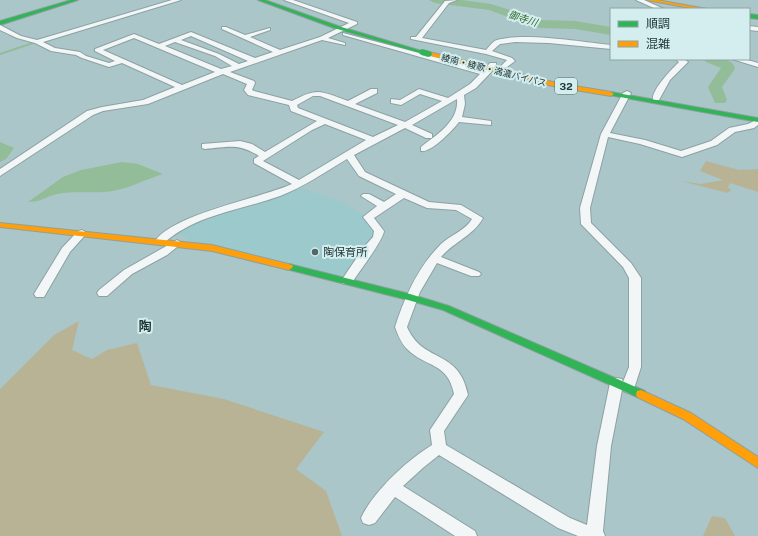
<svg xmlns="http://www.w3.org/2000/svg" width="758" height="536" font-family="'Public Sans','Noto Sans JP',sans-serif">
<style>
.built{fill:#9bc9cc}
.green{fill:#b8b395}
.water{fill:#93bc98}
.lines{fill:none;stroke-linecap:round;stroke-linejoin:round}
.stream{stroke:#93bc98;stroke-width:2}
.river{fill:#93bc98;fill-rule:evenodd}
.street-casing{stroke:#8ca1a3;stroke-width:2}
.fast-casing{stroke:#8ca1a3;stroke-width:2}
.slow-casing{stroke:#8ca1a3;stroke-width:2}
.street{fill:#f2f6f7;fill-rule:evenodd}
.fast{fill:#30b455;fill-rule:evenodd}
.slow{fill:#ff9f0a;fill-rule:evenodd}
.fast-bridge-casing{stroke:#9fa4af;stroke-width:6;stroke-linecap:butt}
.fast-bridge{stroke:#30b455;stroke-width:5.5}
.poi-dot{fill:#52696a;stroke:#d4edee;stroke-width:1.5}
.labels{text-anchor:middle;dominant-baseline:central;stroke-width:4;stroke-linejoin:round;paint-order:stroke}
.far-street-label{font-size:9px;fill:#223738;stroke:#d4edee}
.far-water-label{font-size:10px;font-style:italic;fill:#2b6724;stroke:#d4edee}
.shield{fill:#d4edee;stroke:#576e6f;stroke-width:1}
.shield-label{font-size:10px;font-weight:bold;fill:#223738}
.poi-label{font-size:11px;fill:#223738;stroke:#d4edee;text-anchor:start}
.quarter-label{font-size:13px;font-weight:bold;fill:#223738;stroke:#d4edee}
</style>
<rect width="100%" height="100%" fill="#abc6c8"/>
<path class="built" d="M301 188 343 202 364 216 374 231V238L348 273 340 275 193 242 177 232 215 215 270 200Z"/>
<path class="green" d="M706 161 739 170 758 169V192L730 183 728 187 731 190 728 193 681 181 701 184 723 180 700 171Z
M79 321 72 350 92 359 107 350 137 343 151 385 224 399 324 432 296 469 326 491 342 536H0V389L54 335Z
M712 516 725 518 735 536H703Z"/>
<path class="water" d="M0 142 14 148 6 159 0 162Z
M122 162 138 164 163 174C143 180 125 191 104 192 89 193 72 191 57 194 45 197 41 202 28 202L63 177 81 170Z"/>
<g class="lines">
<path class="stream" d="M0 54 33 43"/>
<path class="river" d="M429 0H462L491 4 541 20 575 21 611 27V35L575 29 540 28 489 10 435 3Z
M704 59C714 59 733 56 735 69L722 87 727 100 725 103H715L708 87 721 68 706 62Z"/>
<g class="street-casing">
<path id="street" d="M172 0H181L43 42 55 48 80 52 86 56 109 63 115 61 95 51V49L134 34 159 44 191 32 255 58 273 52 222 29V27H226L245 35 270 28V30L250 37 280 50 320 37 349 23 284 0H293L357 22V24L328 38 345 43V45L322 40 230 72 254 81 255 83 252 90 254 91 292 101C319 87 320 91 348 101L371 89H377V93L355 104 405 122 442 101 420 94 401 105 391 103V99L400 100 419 89 448 98 470 84 480 74 343 35V33L484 70 490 63H496V67L476 88 464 95 465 104 462 117 491 121V125L459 122C453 130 431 153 421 151V147C436 135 459 122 457 99L412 125 432 134V138H426L405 128 354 155 365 172 429 202 461 205 483 218C474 235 454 242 441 257L479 272 481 274 479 276H471L437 263 420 292 407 327C423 364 459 348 468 395L444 431 446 445 570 518 587 525 597 446 610 383 612 379 617 378 622 379 623 382 629 367V278L623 267 581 224 580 208 601 134 623 93 627 91 631 93 610 133 645 140 681 151 711 141 729 128 748 124 758 119V125L754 128 735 132 717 145 682 157 640 144 608 137 590 208 591 223 631 263 641 278V367L633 392 628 393 622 390 611 446 603 531 605 536H578L558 528 439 455 424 467 403 486 475 531 477 536H455L395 497 375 523 369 525 363 523 361 518C373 492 407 460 432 445L430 430 454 394C448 362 426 368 407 349 401 343 398 335 395 327 405 296 418 267 441 244 451 235 466 230 472 219L456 210 427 208 404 198 374 218 384 231C383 241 358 273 351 284H343L341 281 343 278 364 247 373 237 374 231 363 217 377 206 361 196 363 194H369L384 202 396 194 359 176 347 159C325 172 304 187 280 196 241 210 195 215 164 243H156L155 241C174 214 258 199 292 184L254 163V159L259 156C238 143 229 147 205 149L202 148V144L240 141 252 144 265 152 317 121 291 111 289 105 248 95 244 90 247 84 223 74 148 104 103 111 93 115 0 176V169L87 111 102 107 143 100 175 87 122 63 109 67 82 58 76 55 51 51 35 43 17 38 0 30V25L21 36 37 40ZM191 36 248 61 239 64 219 54 181 40ZM134 38 215 72 182 85 103 50ZM175 42 215 56 232 66 221 69 165 46ZM313 96H320L398 125 373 137 298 108 297 105ZM325 124 366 140 299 180 263 161 312 130Z
M457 0 449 3 422 38 486 50C489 47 493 41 497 40 524 32 582 42 611 45V49L549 43 515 42 500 44 492 51 512 58 515 61 503 70 499 68 507 60 486 54 411 39V37H416L445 1Z
M636 0H644L664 9H656Z
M749 26 758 27V31L749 30Z
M675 59H684L688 62 670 80 659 100H653C651 90 672 69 679 62Z
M732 59H744L758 63V67Z
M82 230 87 233 70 252 44 297H36L34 294 62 248 78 231Z
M177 240 182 243 167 255 132 274 107 296H99L97 293 99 290 124 270Z"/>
</g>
<g class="fast-casing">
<path id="fast" d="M71 0H78L0 25V21Z
M258 0H265L338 26 425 52 420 53 334 28Z
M749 14 758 15V19L749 18Z
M611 92 758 118V122L609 95V93Z
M289 264 410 294 449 306 645 391 646 394 645 397 641 398 637 397 443 310 408 300 286 269 285 267Z"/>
</g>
<g class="slow-casing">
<path id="slow" d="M646 0H657L707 9H696Z
M429 52 557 83 611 92 614 94 611 96 557 87 427 55V53Z
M0 223 212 245 292 265 293 267 289 270 212 251 0 227Z
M641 390 691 413 758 457V468L683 419 637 397 636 394 637 391Z"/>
</g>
<use href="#street" class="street"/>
<use href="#fast" class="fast"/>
<use href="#slow" class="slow"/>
<g class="fast-bridge-casing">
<path id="fast-bridge" d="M422 52 429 54"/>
</g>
<use href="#fast-bridge" class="fast-bridge"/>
</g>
<circle class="poi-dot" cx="315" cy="252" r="4"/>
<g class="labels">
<g class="far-street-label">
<text transform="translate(494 70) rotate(14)">綾南・綾歌・満濃バイパス</text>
</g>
<g class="far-water-label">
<text transform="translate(523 18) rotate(18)">御寺川</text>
</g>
<rect class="shield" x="555" y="78" width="22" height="16" rx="3"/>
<g class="shield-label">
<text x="566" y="86">32</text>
</g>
<g class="poi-label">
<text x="323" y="252">陶保育所</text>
</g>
<g class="quarter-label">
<text x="145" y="326">陶</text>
</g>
</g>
<rect x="610" y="8" width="140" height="52" fill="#d4edee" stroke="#8da4a5"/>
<rect x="618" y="21" width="20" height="6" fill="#30b455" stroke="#8da4a5"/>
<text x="646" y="28" font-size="12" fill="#223738">順調</text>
<rect x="618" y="41" width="20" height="6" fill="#ff9f0a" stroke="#8da4a5"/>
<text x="646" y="48" font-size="12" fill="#223738">混雑</text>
</svg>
